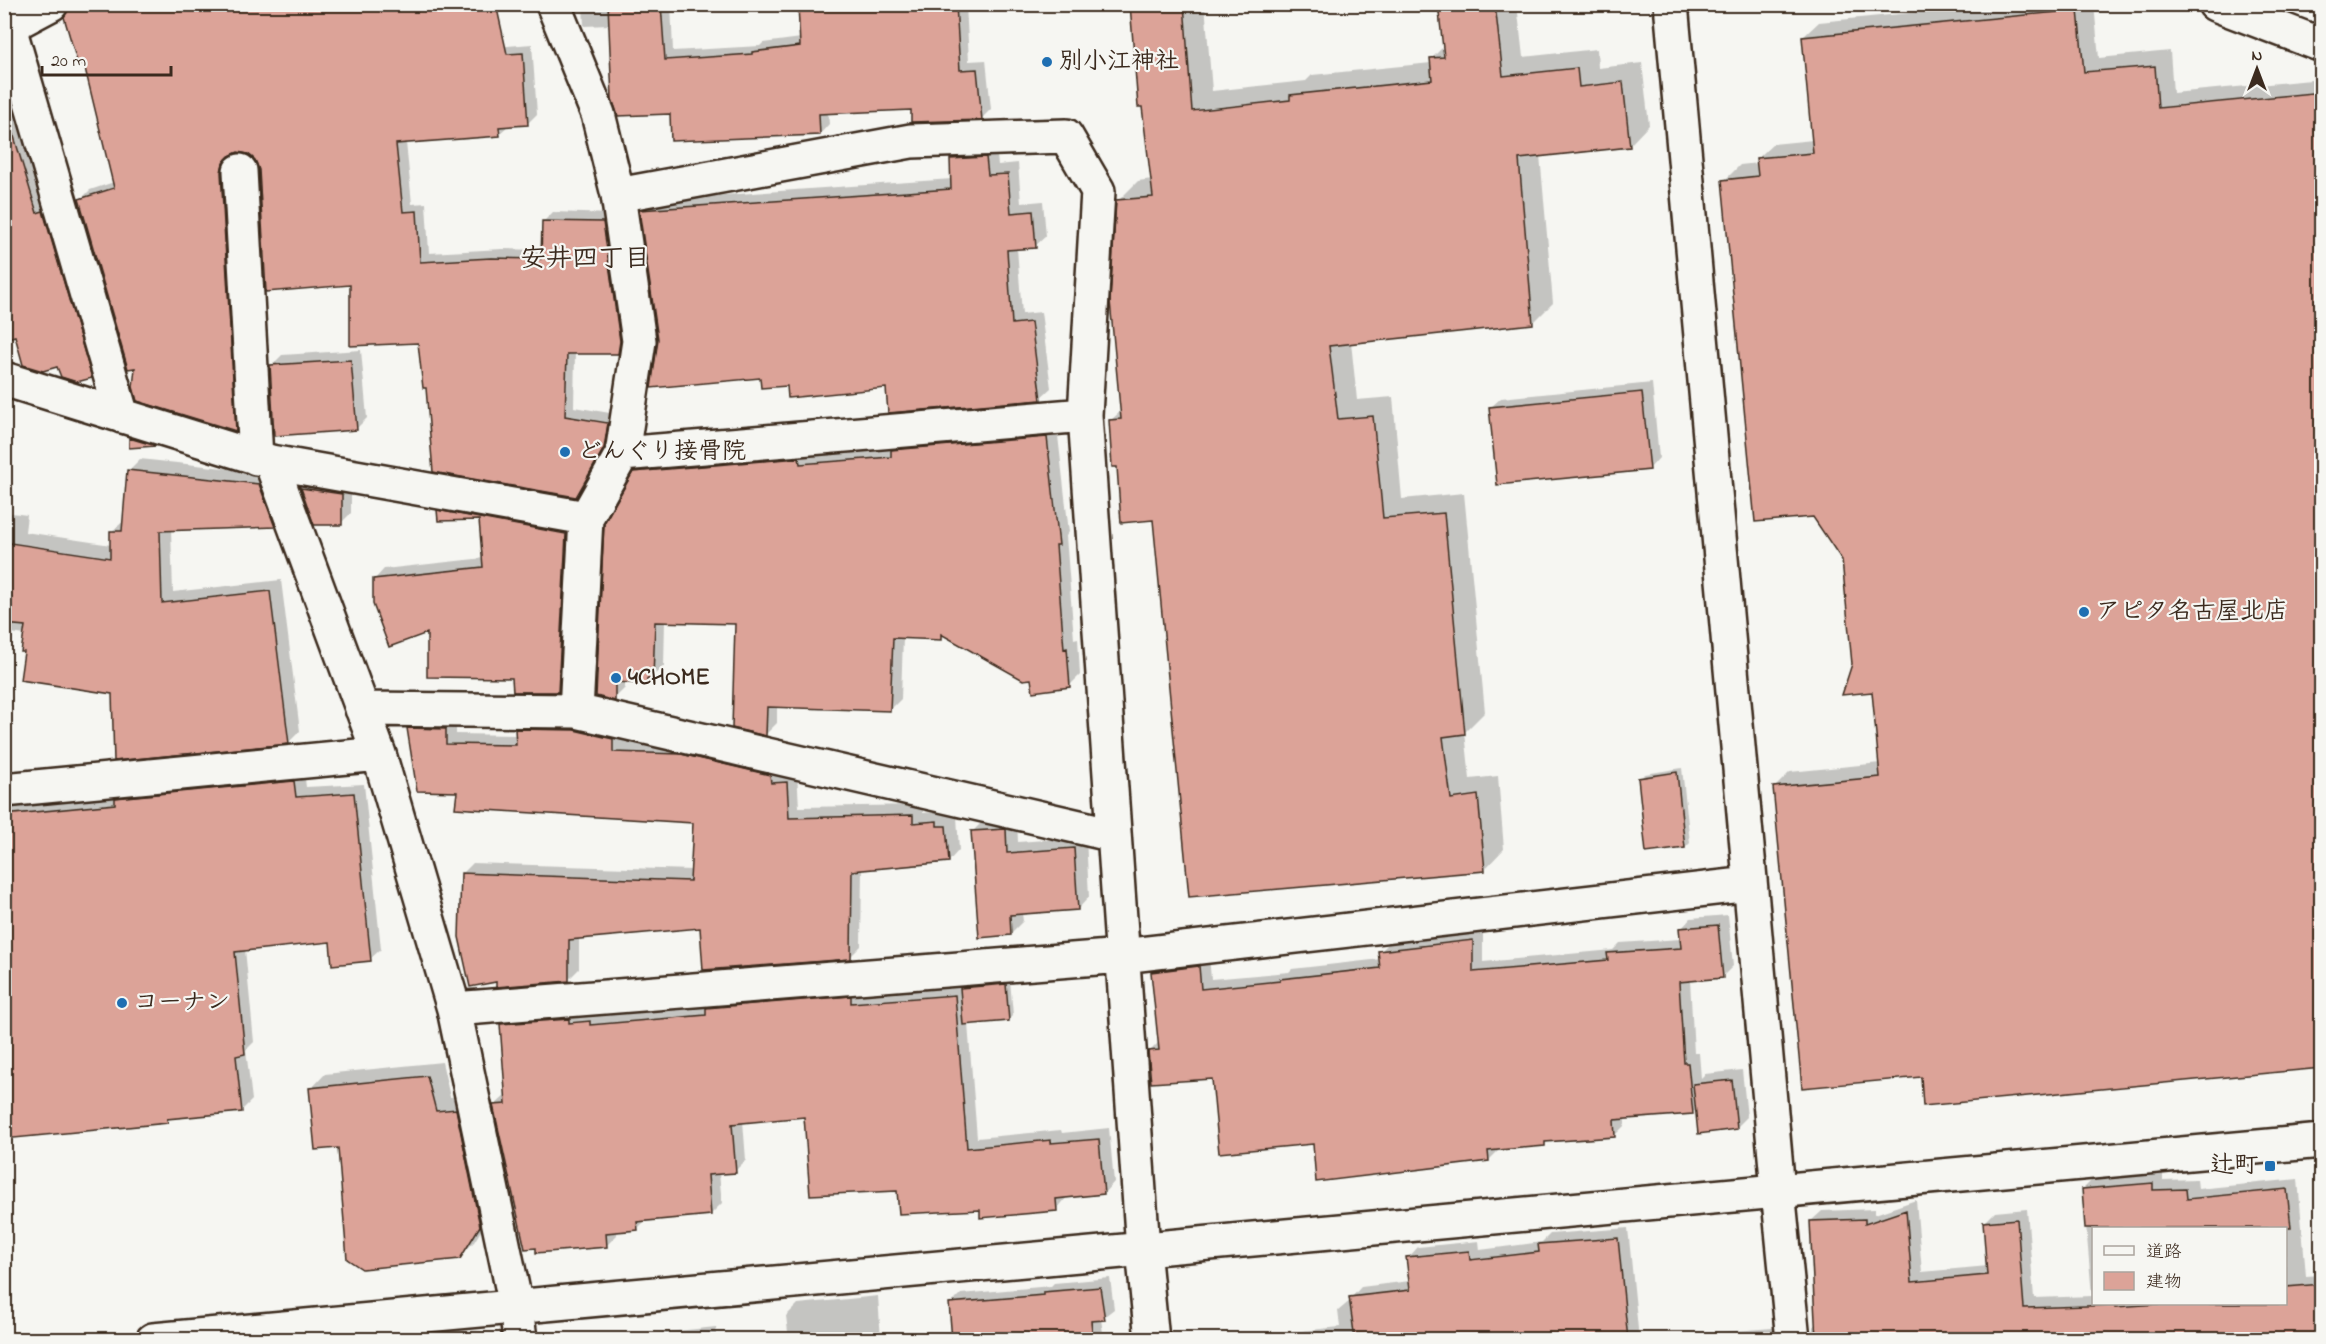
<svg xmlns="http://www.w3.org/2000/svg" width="2326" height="1344" font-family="'Indie Flower','Klee One',sans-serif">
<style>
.shadow{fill:#0003;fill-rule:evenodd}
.building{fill:#dca398;stroke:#3b2a1e;stroke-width:1.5}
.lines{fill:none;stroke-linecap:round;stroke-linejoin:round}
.street-casing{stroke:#3b2a1e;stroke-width:38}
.secondary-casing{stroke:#3b2a1e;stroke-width:38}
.street{stroke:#f6f6f2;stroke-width:33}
.secondary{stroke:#f6f6f2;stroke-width:33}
.poi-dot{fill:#1f6fb2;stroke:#f6f6f2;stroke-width:2}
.labels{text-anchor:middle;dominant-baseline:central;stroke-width:4.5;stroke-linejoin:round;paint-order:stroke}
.poi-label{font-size:24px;font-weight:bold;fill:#3b2a1e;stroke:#f6f6f2;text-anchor:start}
.neighbourhood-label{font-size:26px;font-weight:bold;fill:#3b2a1e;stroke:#f6f6f2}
</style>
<rect width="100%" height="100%" fill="#f6f6f2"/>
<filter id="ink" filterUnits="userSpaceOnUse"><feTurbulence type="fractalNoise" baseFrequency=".0167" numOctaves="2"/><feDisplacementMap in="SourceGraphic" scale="12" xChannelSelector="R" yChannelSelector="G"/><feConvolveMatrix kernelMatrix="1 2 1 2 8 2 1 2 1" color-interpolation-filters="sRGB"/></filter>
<g filter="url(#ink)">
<path class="shadow" d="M583 4H671L673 51 760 46 763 43 801 38 799 4H966L969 61 986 60 991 109 982 118 912 109 828 112 829 124 820 134 671 112 610 25 584 26Z
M1131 4H1205L1212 91 1306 81 1312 75 1431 63V59L1444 46 1440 4H1517L1523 57 1597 49 1598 68 1642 63 1649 125 1629 146 1540 155 1553 303 1533 323 1351 342 1357 400 1393 397 1402 499 1464 493 1485 712 1465 732 1470 779 1498 776 1504 849 1484 870 1155 518 1118 465 1110 421 1122 410 1118 201 1138 181 1152 179Z
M2001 4H2094L2099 58 2170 51 2173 93 2322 79V1067L1922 1075 1775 787 1790 772 1880 763 1874 691 1853 664 1843 559 1724 181 1740 165 1758 163 1757 159 1773 144 1813 140 1803 37 1819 22Z
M532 44 537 114 528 123 509 125 499 134 406 142 412 204 426 203 429 253 502 249 543 250 544 221 553 212 612 214 627 344 617 353H575L574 407 616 414 613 437 585 486 576 496 427 386 419 341 352 283 260 170 257 159 249 153 238 151 232 153 230 162 244 421 235 430 136 366 80 200 90 190 114 182 331 61Z
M4 71 15 110 18 109 101 367 91 377 58 365 4 293Z
M996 147 998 165 1018 163 1021 203 1043 201 1046 236 1035 246 1017 248 1022 314 1041 312 1051 388 1040 398 887 387 788 384 761 377 659 339 641 211 652 200 952 179 951 159 962 148Z
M361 350 367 418 357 428 271 366 282 355Z
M1652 383 1659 458 1649 469 1490 408 1501 398Z
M1057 427 1069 532 1066 536 1074 639 1078 638 1080 675 1069 686 1033 678 944 634 940 638 903 637 901 699 890 710 777 706V723L766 734 737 623 665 621 664 666 646 682 625 681V688L614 699 597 695 635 473 646 461Z
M141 428 165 435 156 444 130 447 131 438Z
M140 459 271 473 286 514 274 525 171 529 173 592 281 580 300 731 289 742 114 693 26 651 25 635 4 632V512L27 515 25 532 111 545V532L125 520 128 471Z
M313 479 351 484V513L341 523 302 489Z
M448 501 576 524 568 680 558 691 514 677 429 631 374 580 384 569 484 558 481 518 438 511Z
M419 718H456V734L517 735V730L527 719 623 728V741L692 744 797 772 799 807 923 805V813L947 811V816H957L959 850 949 861 862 869 861 946 850 957 702 926 579 937V969L568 980 462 874 473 863 692 870 694 822 458 791 408 729Z
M1682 768 1690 843 1685 848 1640 779 1645 774Z
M304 771 306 787 364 784 381 949 370 959 331 941 245 949 254 1042 246 1050 252 1100 241 1111 171 1117 167 1121 4 1137V805Z
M1017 818 1018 842 1086 837 1089 897 1078 909 1022 913 1023 921 1011 933 972 832 984 820Z
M1728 915 1733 966 1722 977 1690 980 1694 1053H1699L1701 1078 1705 1074 1742 1070 1747 1117 1736 1128 1697 1109 1692 1113 1625 1118V1125L1614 1136 1548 1141 1544 1144 1500 1149 1489 1160 1314 1143 1214 1077 1150 1051 1159 1042 1152 972 1163 961 1209 956 1211 979 1289 972 1292 969 1381 959 1380 952 1391 941 1483 930V962L1613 950 1620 943 1681 939V929L1691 918Z
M1010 980 1013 1015 1008 1020 968 1024 977 1138 1061 1130 1062 1133 1109 1128 1114 1182 1104 1193 1067 1197 1057 1209H981L899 1189 805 1116 743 1121 746 1160 735 1171 719 1173 722 1203 711 1214 646 1220 637 1229 617 1231V1235L606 1246 495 1105 506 1095 501 1025 512 1014 600 1011 601 1015Z
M442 1062 450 1097 470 1095 494 1210 474 1242 459 1257 340 1147 311 1089 325 1074Z
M2163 1173V1180L2197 1179 2198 1189 2298 1179 2306 1276 2321 1275 2322 1340H1812L1813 1327 1816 1323 1811 1221 1822 1211 1875 1209V1214L1916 1200 1922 1272 1988 1266 1984 1223 1995 1212 2027 1209 2034 1298 2092 1296 2083 1189 2094 1178ZM2094 1228H2286V1304H2094Z
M1628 1228 1639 1339 1784 1327 1788 1340H1214L1340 1327 1338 1311 1351 1300V1298L1361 1287 1410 1281 1408 1258 1418 1247 1479 1241 1480 1250 1542 1242 1550 1234Z
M1110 1278 1114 1309 1101 1319 1104 1340H953L951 1304 961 1294 1051 1286 1054 1283Z
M878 1296 881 1340H589L716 1327 717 1338 788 1332 786 1316 798 1304Z"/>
<path class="building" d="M70 4H496L507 54 523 53 528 125 499 127 500 136 396 144 403 212 417 211 420 262 491 258 541 259 542 221 603 222 620 341 618 354H567L565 416 608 423 604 448 576 497 433 472 426 388H423L418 343 350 346V285L266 292 259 170 255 160 248 154 238 152 229 156 223 163 221 172 236 431 137 401 133 387 135 368 128 369 79 199 114 188 84 64 78 65 64 17Z
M608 4H661L665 60 752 54V52L800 46 798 4H956L960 70 977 69 982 120 911 122V110L819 114 820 135 671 141 670 114 618 116 612 99Z
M1130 4H1184L1192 111 1290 100V95L1432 80 1430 58 1444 57 1438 4H1495L1503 76 1577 68 1579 87 1623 82 1630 147 1519 159 1533 324 1329 346 1338 419 1373 416 1383 518 1444 513 1465 734 1443 737 1451 799 1478 795 1485 871 1189 897 1153 520 1121 523 1117 467H1112L1109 420 1121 419 1110 301 1116 200 1153 197 1142 107H1138Z
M2078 10 2084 72 2155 66 2158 108 2322 92V1068L1923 1106 1921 1077 1802 1088 1773 787 1880 777 1872 692 1842 695 1852 664 1842 560 1813 517 1755 522 1722 180 1758 176 1756 158 1813 153 1802 37Z
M13 133 37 213 43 211 92 378 77 382 61 377 57 367 43 371 23 365 15 336 4 339V134Z
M986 157 988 175 1008 174 1011 213 1033 211 1036 248 1007 250 1012 324 1031 322 1041 400 888 413 886 388 788 398 787 386 761 388 760 378 651 388 658 339 639 210 951 189 950 159Z
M351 360 357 430 274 436 270 365Z
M1642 392 1650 470 1497 485 1489 407Z
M1047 437 1059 545H1056L1064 649 1067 648 1070 687 1033 692 1031 679 1023 680 941 634V640L893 638 890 711 767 707 766 736 732 728 735 624 655 622 653 679H647V684L615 682V701L596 696 604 523 633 472 799 458 800 464 891 457V450Z
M129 438 156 446 129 448Z
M127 470 259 484 275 527 160 531 162 603 270 591 289 744 114 761 112 694 20 680 24 652H21L25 626 4 624V542L110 558V531H122Z
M301 488 342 494V525H314Z
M437 510 566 534 558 692H513L512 678 427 677V633L389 647 373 604V579L483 567 479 520 438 521Z
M407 728 446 729V744L516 745 515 729 574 730 613 739V752L681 754 770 775 771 783 787 782 789 818 913 815V823L937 821V826H946L949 862 852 871 851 959 703 970 700 928 569 940V981L496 987V982L470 987 459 937 461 873 690 881 693 823 455 808 457 792 417 791Z
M1677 772 1685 848 1646 853 1638 778Z
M294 781 296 797 354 793 371 961 332 965 330 942 235 952 245 1054 236 1056 242 1112 167 1119 168 1123 4 1139V815L115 804V798Z
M1006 829 1007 853 1074 848 1078 910 1010 915 1011 935 979 938 971 831Z
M1718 925 1723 978 1679 982 1684 1063H1688L1693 1114 1614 1120 1615 1137 1545 1142V1146L1488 1151 1489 1161 1316 1182 1313 1144 1219 1153 1212 1079 1151 1083 1148 1051 1159 1050 1151 972 1199 966 1201 989 1280 981V979L1380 968 1378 951 1473 940V972L1608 960 1607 953 1681 948 1679 928Z
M1006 984 1009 1021 963 1025 960 988Z
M955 995 967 1148 1051 1140V1143L1099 1139 1104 1194 1056 1199 1057 1211 980 1218V1210L899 1214 897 1191 810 1195 804 1117 732 1124 736 1173 708 1175 711 1215 637 1222 638 1230 606 1233 607 1247 536 1253V1248L525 1249 493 1105 506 1104 500 1024 569 1019V1023L590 1021V1025L706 1015V1008L851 996V1003Z
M427 1076 436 1111 456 1109 480 1226 460 1259 362 1269 347 1259 338 1148 315 1150 309 1088Z
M1732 1080 1737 1129 1698 1134 1693 1084Z
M2153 1183V1190L2186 1189 2187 1199 2287 1189 2291 1228H2085L2082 1189Z
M1906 1210 1912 1282 1987 1275 1983 1222 2017 1219 2024 1308 2116 1305V1307L2158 1304H2286V1287L2322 1284V1340H1816L1810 1221 1865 1219V1224Z
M1618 1238 1628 1340H1355L1349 1297 1410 1290 1406 1257 1469 1251 1470 1260 1539 1252 1538 1244Z
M1100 1287 1105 1320 1091 1321 1093 1340H952L949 1303 1043 1295V1292Z"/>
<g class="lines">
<g class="street-casing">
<path id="street" d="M553 4 598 114 618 195 639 341 622 454 586 518 576 711 1114 835
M1671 4 1778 1190 1793 1340
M2215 4 2322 45
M9 27 122 416
M4 29 51 4
M240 171 256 458
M618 195 911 141 1066 136 1098 191 1085 415 1143 1249 1152 1340
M4 379 271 462 586 518
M622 454 1085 415
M271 462 379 754 454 1009 516 1306 520 1340
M362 709 576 711
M4 790 379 754
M454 1009 1122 956 1750 884"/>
</g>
<g class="secondary-casing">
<path id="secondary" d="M153 1340 2322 1141"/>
</g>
<use href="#street" class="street"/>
<use href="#secondary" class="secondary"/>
</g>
</g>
<g class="poi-dot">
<circle cx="1047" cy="62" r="6"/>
<circle cx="565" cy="452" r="6"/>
<circle cx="2084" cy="612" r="6"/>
<circle cx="616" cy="678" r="6"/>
<circle cx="122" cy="1003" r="6"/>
<rect x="2264" y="1160" width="12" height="12" rx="3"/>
</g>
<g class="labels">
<g class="poi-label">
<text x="1059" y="62">別小江神社</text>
<text x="577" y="452">どんぐり接骨院</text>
<text x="2096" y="612">アピタ名古屋北店</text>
<text x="628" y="678">4CHOME</text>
<text x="134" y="1003">コーナン</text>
<text x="2258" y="1166" text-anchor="end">辻町</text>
</g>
<g class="neighbourhood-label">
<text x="585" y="260">安井四丁目</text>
</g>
</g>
<rect width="2326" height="1344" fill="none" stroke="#f6f6f2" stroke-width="24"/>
<rect x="12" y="12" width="2302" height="1320" fill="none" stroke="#3b2a1e" stroke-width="2" filter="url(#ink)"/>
<rect x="2092" y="1227" width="195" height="78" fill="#f6f6f2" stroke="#aba49d" stroke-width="1.5"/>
<rect x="2104" y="1246" width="30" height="9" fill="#f6f6f2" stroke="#aba49d" stroke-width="1.5"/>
<text x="2146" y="1257" font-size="18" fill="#3b2a1e">道路</text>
<rect x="2104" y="1272" width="30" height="18" fill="#dca398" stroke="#aba49d" stroke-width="1.5"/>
<text x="2146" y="1287" font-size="18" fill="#3b2a1e">建物</text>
<g transform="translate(2257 69)" stroke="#f6f6f2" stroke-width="4.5" paint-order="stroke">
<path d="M0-4.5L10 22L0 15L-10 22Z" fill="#3b2a1e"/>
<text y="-9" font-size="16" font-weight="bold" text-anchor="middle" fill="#3b2a1e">N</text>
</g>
<path d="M42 66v9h129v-9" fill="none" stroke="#3b2a1e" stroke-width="3"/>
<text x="51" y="66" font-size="18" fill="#3b2a1e" stroke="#f6f6f2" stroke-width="4.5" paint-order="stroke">20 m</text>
</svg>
